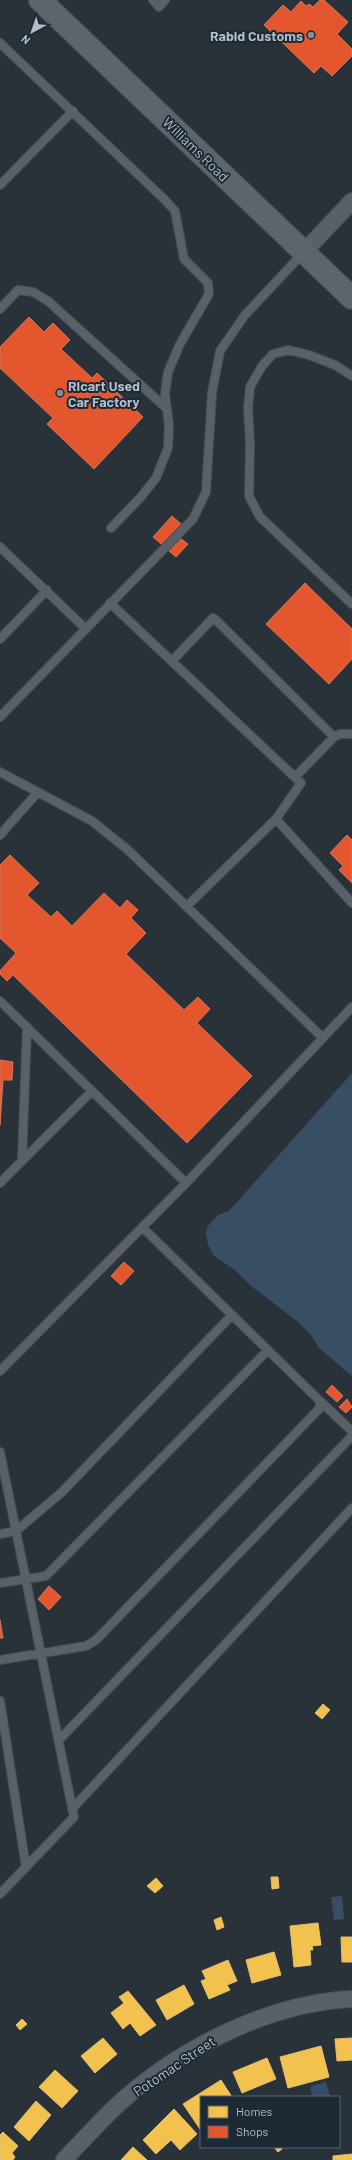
<svg xmlns="http://www.w3.org/2000/svg" width="352" height="2160" font-family="Barlow,sans-serif">
<style>
.water{fill:#384e65}
.homes{fill:#f2c14e;stroke:#dfc073}
.shops{fill:#e4572e;stroke:#d6765d}
.lines{fill:none;stroke-linecap:round;stroke-linejoin:round}
.service-casing{stroke:#484e54;stroke-width:10}
.minor-casing{stroke:#484e54;stroke-width:18}
.secondary-casing{stroke:#484e54;stroke-width:24}
.service{stroke:#5a6067;stroke-width:8}
.minor{stroke:#5a6067;stroke-width:16}
.secondary{stroke:#5e646c;stroke-width:22}
.poi-dot{fill:#848d97;stroke:#1d2934;stroke-width:1.5}
.labels{text-anchor:middle;dominant-baseline:central;stroke-width:4;stroke-linejoin:round;paint-order:stroke}
.poi-label{font-size:14px;font-weight:bold;fill:#b4beca;stroke:#1d2934;text-anchor:end}
.street-label{font-size:14px;fill:#b4beca;stroke:#1d2934}
</style>
<rect width="100%" height="100%" fill="#2a3239"/>
<path class="water" d="M352 1073V1376L319 1348 311 1335 298 1322 250 1285 235 1270 214 1256 208 1245 206 1233 207 1227 218 1215 229 1211Z
M342 1896 344 1919 334 1920 331 1897Z
M326 2082 330 2097H314L311 2092V2086Z"/>
<path class="homes" d="M323 1704 330 1710 322 1719 315 1713Z
M271 1877H278L279 1888 272 1889Z
M156 1878 163 1886 155 1893 147 1886Z
M221 1917 224 1927 217 1930 214 1920Z
M318 1923 321 1945 312 1946 313 1950H310L311 1965 294 1967 290 1926Z
M341 1937H352V1962H342Z
M274 1952 281 1975 252 1983 246 1960Z
M228 1960 237 1981 227 1985 230 1990 209 1999 201 1981 206 1979 202 1971Z
M184 1985 194 2004 167 2020 156 2000Z
M128 1991 156 2025 140 2036 130 2023 123 2029 111 2013 124 2003 119 1997Z
M22 2019 27 2024 20 2030 16 2025Z
M103 2038 117 2054 95 2073 81 2056Z
M352 2038V2060L337 2061 335 2039Z
M321 2046 329 2077 288 2088 280 2057Z
M267 2058 276 2079 242 2093 233 2072Z
M55 2070 78 2091 62 2108 39 2087Z
M221 2080 232 2097H201L200 2129 183 2104Z
M36 2101 51 2115 29 2141 14 2127Z
M174 2109 197 2134 180 2150 171 2140 156 2154 143 2140Z
M3 2132 18 2146 12 2153 15 2157 13 2160H0V2135Z
M133 2147 147 2160H121Z
M274 2147H281L282 2149 278 2152Z
M352 2154V2160H333V2156Z"/>
<path class="shops" d="M320 0H324L348 22 337 34 352 49V56L332 76 321 66 314 73 264 25 283 5 291 12 301 1 306 6 309 4 313 7Z
M29 317 44 332 53 323 70 340 61 349 92 378 97 373 143 417 94 469 47 424 53 418 0 368V347Z
M172 516 188 530 180 538 188 544 176 557 153 537Z
M305 583 352 629V659L329 684 266 624Z
M347 835 352 840V883L339 870 343 866 330 853Z
M10 855 39 883 27 895 51 917 57 911 72 926 104 893 120 908 127 900 138 910 131 918 146 933 126 954 184 1010 198 997 210 1009 197 1023 252 1076 187 1143 13 975 7 981 0 974V971L16 953 0 938V865Z
M0 1060 13 1062 12 1080H3L0 1125Z
M124 1262 134 1271 121 1285 111 1276Z
M332 1385 343 1396 337 1402 326 1392Z
M347 1399 352 1407 346 1413 339 1407Z
M49 1586 61 1597 49 1610 38 1599Z
M0 1620 3 1638H0Z"/>
<g class="lines">
<g class="service-casing">
<path id="service" d="M153 0 159 7 165 0
M0 43 165 200 175 211 184 259 208 283 209 294 180 344 168 372 165 394 169 425 168 448 156 478 140 498 111 528
M0 185 73 111
M0 309 18 290 33 292 48 301 165 407
M352 376 335 365 309 355 288 350 273 354 262 366 250 387 248 408 250 443 249 496 260 517 352 604
M0 547 86 629
M110 603 301 783 276 819 352 903
M0 639 47 590
M172 661 213 618 217 621 334 737 295 777
M0 717 193 519 206 492 212 393 220 351 245 315 303 253
M334 737 340 734H352
M0 772 92 821 128 850 323 1038
M0 835 38 792
M187 906 276 819
M0 1001 186 1183
M22 1160 27 1027
M0 1183 92 1091
M0 1371 190 1179 352 1007
M320 1401 352 1431
M0 1452 74 1817 0 1894
M0 1534 16 1531 62 1492 232 1315
M0 1583 46 1576 268 1350
M0 1660 86 1646 96 1640 320 1408V1401L142 1227
M0 1701 26 1867
M59 1740 352 1436
M72 1809 352 1508"/>
</g>
<g class="minor-casing">
<path id="minor" d="M304 252 352 201
M64 2160C80 2143 96 2126 113 2109 174 2051 267 2003 352 1999"/>
</g>
<g class="secondary-casing">
<path id="secondary" d="M40 0 352 298"/>
</g>
<use href="#service" class="service"/>
<use href="#minor" class="minor"/>
<use href="#secondary" class="secondary"/>
</g>
<g class="poi-dot">
<circle cx="311" cy="35" r="4"/>
<circle cx="60" cy="393" r="4"/>
</g>
<g class="labels">
<g class="poi-label">
<text x="303" y="35">Rabid Customs</text>
<text x="68" y="385" text-anchor="start">Ricart Used<tspan x="68" dy="16">Car Factory</tspan></text>
</g>
<g class="street-label">
<text transform="translate(196 149) rotate(44)">Williams Road</text>
<text transform="translate(174 2066) rotate(-34)">Potomac Street</text>
</g>
</g>
<rect x="200" y="2096" width="140" height="52" fill="#1d2934" stroke="#596570"/>
<rect x="208" y="2106" width="20" height="12" fill="#f2c14e" stroke="#596570"/>
<text x="236" y="2116" font-size="12" fill="#b4beca">Homes</text>
<rect x="208" y="2126" width="20" height="12" fill="#e4572e" stroke="#596570"/>
<text x="236" y="2136" font-size="12" fill="#b4beca">Shops</text>
<g transform="translate(32 32) rotate(220)" stroke="#1d2934" stroke-width="3" paint-order="stroke">
<path d="M0-3L7 15L0 10L-7 15Z" fill="#b4beca"/>
<text y="-6" font-size="11" font-weight="bold" text-anchor="middle" fill="#b4beca">N</text>
</g>
</svg>
